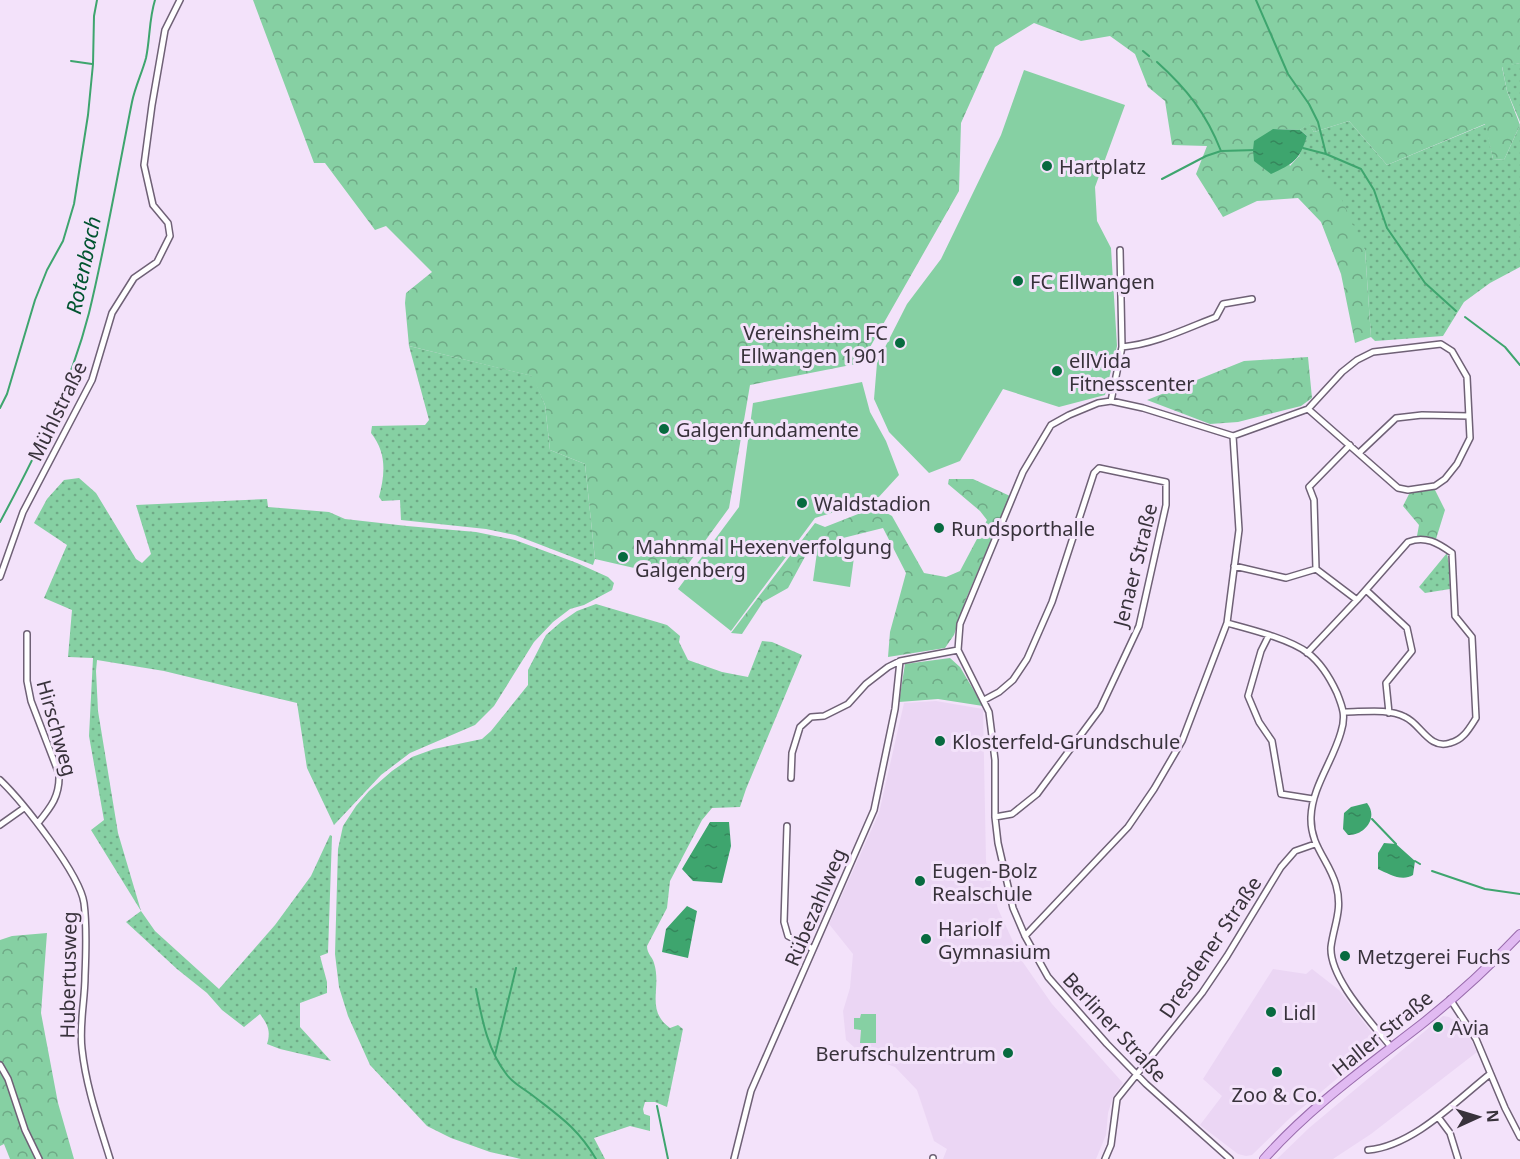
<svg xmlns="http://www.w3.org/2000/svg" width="1520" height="1159" font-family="'Noto Sans',sans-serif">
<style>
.built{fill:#ebd6f4}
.grass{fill:url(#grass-dots)}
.forest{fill:url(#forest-crowns)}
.garden{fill:#86d0a3}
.water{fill:url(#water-ripples)}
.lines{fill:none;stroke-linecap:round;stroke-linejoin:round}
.stream{stroke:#3ea56e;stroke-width:2}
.minor-casing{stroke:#6f6176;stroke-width:8}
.primary-casing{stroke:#996cac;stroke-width:10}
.minor{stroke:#fff;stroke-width:5}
.primary{stroke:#e1baf2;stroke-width:8}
.poi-dot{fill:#076a3f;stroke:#f3e2fa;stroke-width:2}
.labels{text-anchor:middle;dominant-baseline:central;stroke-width:6;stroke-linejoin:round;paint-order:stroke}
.poi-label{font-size:20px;fill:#38323b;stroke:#f3e2fa;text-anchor:start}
.street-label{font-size:20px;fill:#38323b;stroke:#f3e2fa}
.water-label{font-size:21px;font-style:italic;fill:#015430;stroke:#f3e2fa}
</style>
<defs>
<pattern id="grass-dots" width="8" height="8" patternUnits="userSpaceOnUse" patternTransform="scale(1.5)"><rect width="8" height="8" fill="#86d0a3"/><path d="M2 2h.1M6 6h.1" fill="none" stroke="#6fa986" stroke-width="1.8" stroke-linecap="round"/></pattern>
<pattern id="forest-crowns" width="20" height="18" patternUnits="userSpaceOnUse" patternTransform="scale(1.5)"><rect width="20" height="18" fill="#86d0a3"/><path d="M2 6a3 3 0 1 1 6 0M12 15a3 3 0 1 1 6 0" fill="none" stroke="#6fa986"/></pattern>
<pattern id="water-ripples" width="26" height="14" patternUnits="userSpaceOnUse" patternTransform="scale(1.5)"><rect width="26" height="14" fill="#3ea56e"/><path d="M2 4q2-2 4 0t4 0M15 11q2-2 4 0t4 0" fill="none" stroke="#35875c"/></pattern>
</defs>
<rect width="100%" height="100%" fill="#f3e2fa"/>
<path class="built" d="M936 701 983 709 986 861 998 909 1022 961 1052 1004 1123 1083 1113 1097 1108 1113 1106 1135 1096 1159H943L947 1149 934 1141 917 1090 895 1067 863 1055 846 1040 843 1011 850 988 853 954 829 924 879 813 904 703Z
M1273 969 1306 974 1312 969 1339 990 1375 1037V1044L1371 1050 1290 1118 1252 1155 1246 1156 1238 1154 1200 1125 1222 1096 1203 1079Z
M1443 1016 1449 1017 1458 1023 1471 1040 1477 1052 1371 1134 1333 1159H1277L1309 1128Z"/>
<path class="grass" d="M1520 63V122L1507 91 1502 66Z
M1349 121 1387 165 1486 124 1493 159 1504 160 1520 125V267L1490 283 1464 302 1443 336 1375 341 1371 337 1365 250 1299 156 1307 136 1300 130 1309 123 1314 132Z
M409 346 533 376 545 405 550 450 585 464 595 559 593 565 515 535 486 529 401 520 400 500 382 501 379 497C385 474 387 453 371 433L372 426 425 425 429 420Z
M79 478 96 493 136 559 142 563 151 554 136 505 267 499 268 507 329 512 345 519 407 526 476 532 515 540 577 563 608 577 614 583 612 590 584 605 570 609 553 622 534 642 494 706 475 725 410 753 381 775 334 825 307 768 297 703 164 671 97 660 96 671 98 711 118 833 141 911 155 931 219 989 275 925 311 876 330 835 332 836 328 953 320 956 327 982V993L300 1003V1027L331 1061 280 1049 267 1044C271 1031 268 1025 260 1014L244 1027 222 1010 207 993 177 969 126 922 141 911 91 830 104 820 89 736 93 658 68 657 72 610 44 598 67 545 34 523 47 499 64 480Z
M1447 553 1449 565 1450 589 1425 593 1419 587Z
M596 604 667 625 680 636 679 642 688 660 722 672 748 677 762 641 772 642 802 655 746 789 740 807 712 808 702 820 670 881 667 908 647 946C647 954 652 956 654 963 662 988 645 1010 670 1028L678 1025 683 1029 667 1107 655 1102H645L643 1109 644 1114 650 1116V1131L630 1126 594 1138 605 1159H521L490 1152 451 1138 427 1126 370 1065 348 1016 339 987 335 954 338 849 343 826 356 806 369 791 392 771 412 757 434 749 482 739 491 731 528 685V670L546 635 561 622 577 611Z"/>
<path class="forest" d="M253 0H1520V63L1502 67 1507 91 1520 125 1504 160 1493 159 1485 124 1387 165 1349 121 1314 132 1309 124 1300 130 1273 129 1290 166 1299 156 1341 198 1365 250 1371 337 1355 343 1341 274 1321 222 1298 198 1257 201 1223 217 1196 174 1207 146 1172 145 1165 101 1148 87 1135 54 1110 36 1081 41 1034 23 995 47 961 123 959 191 861 363 750 385 729 508 678 578 595 559 585 464 550 450 545 405 532 376 409 346 405 303 406 293 432 272 386 226 375 230 325 163H314Z
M1308 357 1312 398 1301 406 1238 422 1210 424 1147 400 1244 361Z
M949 479H973L1010 496 966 599 954 635 945 648 888 657 890 632 906 573 883 528 831 541 814 540 788 588 763 602 742 634 731 633 815 523 825 527 876 507 892 516 924 573 946 577 960 571 987 520 980 511 948 484Z
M1434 488 1445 510 1436 539 1417 536 1419 525 1403 506 1410 492Z
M950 658 960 667 983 706 938 699 899 702 905 664Z
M47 933 41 1013 58 1103 74 1159H10L4 1144 0 1146V940L12 936Z"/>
<path class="garden" d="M1024 70 1125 105 1095 187 1097 221 1111 248 1117 346 1105 395 1059 407 1003 389 960 461 929 473 889 432 874 399 877 363 907 304 941 259 1001 135Z
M862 382 870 412 886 441 899 475 877 499 815 518 731 631 678 589 739 507 753 403Z
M818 545 855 550 850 587 813 581Z
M861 1014H876V1043H860L861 1030 854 1029V1018H860Z"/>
<path class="water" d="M1273 129 1300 130 1307 136C1300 160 1293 164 1271 174L1254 161 1253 150 1254 141Z
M1367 803C1379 818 1364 836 1348 835L1343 829 1344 813 1351 807Z
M710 822H729L731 846 722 883 693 881 682 869Z
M1384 843 1396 844 1415 861 1413 875C1402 882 1389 874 1378 869V853Z
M687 906 697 911 688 958 662 952 666 929Z"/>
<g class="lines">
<path class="stream" d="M1256 0 1288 74 1309 104 1318 122 1326 154 1361 169 1374 190 1387 228 1425 283 1456 311
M1143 51 1149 56
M71 61 92 64
M1157 62C1187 89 1206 113 1221 151
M1303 148 1326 154
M1162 179 1206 156 1221 151 1256 150
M1465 317 1505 347 1520 365
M0 408 7 394 35 300 47 270 63 241 74 204 88 115 93 64 94 16 97 0
M0 522C36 455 70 387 89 313 106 243 118 172 132 102 135 87 142 73 146 58 150 39 149 19 155 0
M1372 819 1396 844
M1415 861 1420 864
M1432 871 1485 889 1520 894
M476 989C482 1019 487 1049 507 1075 513 1083 524 1089 532 1095 559 1116 578 1128 596 1159
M495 1055 516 968
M657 1106 668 1159"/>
<g class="minor-casing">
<path id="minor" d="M1122 347C1155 344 1185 329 1216 317L1223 304 1252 299
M1111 401 1122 347 1120 250
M1359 453 1396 418 1422 415 1469 416
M1234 566 1286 578 1316 569 1314 500 1309 487 1350 445
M1316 569 1357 600
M0 577 23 512 92 380 112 313 134 278 157 262 170 236 168 223 153 205 144 165 152 105 165 30 180 0
M1366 590 1407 628 1412 651 1386 683 1389 713
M1227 623C1249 629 1290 639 1308 653 1321 663 1330 678 1337 693 1343 708 1346 716 1341 732 1333 761 1312 787 1311 817 1310 846 1329 860 1336 885 1343 910 1334 924 1331 947 1329 978 1372 1023 1391 1047
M27 634V681L31 701 59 774C60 796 51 807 38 823
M1269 635 1261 651 1248 696 1259 722 1272 741 1281 794 1313 799
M1307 653 1357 600 1408 542C1425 535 1438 543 1452 553L1455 616 1472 637 1476 718C1469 729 1463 740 1450 743 1429 750 1421 724 1405 717 1389 708 1363 712 1345 712
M984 700 999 692 1013 680 1027 659 1052 602 1094 473 1099 468 1166 482V505L1139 626 1100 709 1037 794 1012 814 995 817
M791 778 792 753 800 727 811 717 824 716 848 704 866 684 888 667 900 661 958 650
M0 780C22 801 80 874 84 903 87 926 86 953 85 976 85 1000 79 1025 82 1049 86 1087 99 1123 110 1159
M0 825 24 808
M787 826 784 922 788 936 813 949
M1025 936 1128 827 1154 789 1182 741 1227 623 1239 530 1233 436
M1450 999 1476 1039 1505 1108 1520 1137
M0 1065 8 1079 25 1130 39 1159
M1438 1117 1450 1133 1458 1159
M1368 1150C1413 1146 1456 1101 1490 1074
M933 1158V1159
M734 1159 751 1091 874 810 895 709 900 661
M1105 1159 1111 1145 1117 1099 1202 993 1227 956 1281 867 1295 851 1315 844
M1230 1159 1146 1084 1107 1044 1048 977 1025 936 1013 908 998 843 995 817V760L989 712 958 650 960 624 1023 472 1051 425 1069 415 1098 403 1111 401 1143 408 1233 436 1308 409 1342 372 1357 360 1373 352 1441 344 1452 351 1467 377 1470 438 1457 464 1445 479 1435 486 1408 490 1398 488 1308 409"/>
</g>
<g class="primary-casing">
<path id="primary" d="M1264 1159C1309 1108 1365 1068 1418 1027 1454 999 1489 967 1520 934"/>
</g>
<use href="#minor" class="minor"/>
<use href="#primary" class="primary"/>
</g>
<g class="poi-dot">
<circle cx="1047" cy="166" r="6"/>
<circle cx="1018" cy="281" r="6"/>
<circle cx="900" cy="343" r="6"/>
<circle cx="1057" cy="371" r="6"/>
<circle cx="664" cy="429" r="6"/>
<circle cx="802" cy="503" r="6"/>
<circle cx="939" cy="528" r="6"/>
<circle cx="623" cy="557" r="6"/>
<circle cx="940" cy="741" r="6"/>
<circle cx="920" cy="881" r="6"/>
<circle cx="926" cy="939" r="6"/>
<circle cx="1345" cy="956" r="6"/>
<circle cx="1271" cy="1012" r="6"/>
<circle cx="1438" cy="1027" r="6"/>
<circle cx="1008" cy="1053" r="6"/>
<circle cx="1277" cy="1072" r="6"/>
</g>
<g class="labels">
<g class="poi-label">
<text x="1059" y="166">Hartplatz</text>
<text x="1030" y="281">FC Ellwangen</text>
<text x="888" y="332" text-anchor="end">Vereinsheim FC<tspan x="888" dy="23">Ellwangen 1901</tspan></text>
<text x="1069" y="360">ellVida<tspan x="1069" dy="23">Fitnesscenter</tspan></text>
<text x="676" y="429">Galgenfundamente</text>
<text x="814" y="503">Waldstadion</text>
<text x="951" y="528">Rundsporthalle</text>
<text x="635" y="546">Mahnmal Hexenverfolgung<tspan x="635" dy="23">Galgenberg</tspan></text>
<text x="952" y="741">Klosterfeld-Grundschule</text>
<text x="932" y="870">Eugen-Bolz<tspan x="932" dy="23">Realschule</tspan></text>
<text x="938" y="928">Hariolf<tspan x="938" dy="23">Gymnasium</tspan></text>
<text x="1357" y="956">Metzgerei Fuchs</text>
<text x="1283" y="1012">Lidl</text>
<text x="1450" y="1027">Avia</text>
<text x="996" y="1053" text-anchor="end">Berufschulzentrum</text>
<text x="1277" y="1094" text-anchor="middle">Zoo &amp; Co.</text>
</g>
<g class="street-label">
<text transform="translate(57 411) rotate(-64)">Mühlstraße</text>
<text transform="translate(1135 565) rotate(-76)">Jenaer Straße</text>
<text transform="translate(57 728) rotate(74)">Hirschweg</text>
<text transform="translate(815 907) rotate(-67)">Rübezahlweg</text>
<text transform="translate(1210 947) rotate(-56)">Dresdener Straße</text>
<text transform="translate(68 975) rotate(-89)">Hubertusweg</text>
<text transform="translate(1115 1027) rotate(47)">Berliner Straße</text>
<text transform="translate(1382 1033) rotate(-39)">Haller Straße</text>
</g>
<g class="water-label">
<text transform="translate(83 265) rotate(-78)">Rotenbach</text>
</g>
</g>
<g transform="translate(1478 1117) rotate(86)" stroke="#f3e2fa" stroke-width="4.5" paint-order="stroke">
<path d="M0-4.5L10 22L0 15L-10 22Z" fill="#38323b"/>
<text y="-9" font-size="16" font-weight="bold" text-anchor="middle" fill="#38323b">N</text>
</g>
</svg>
